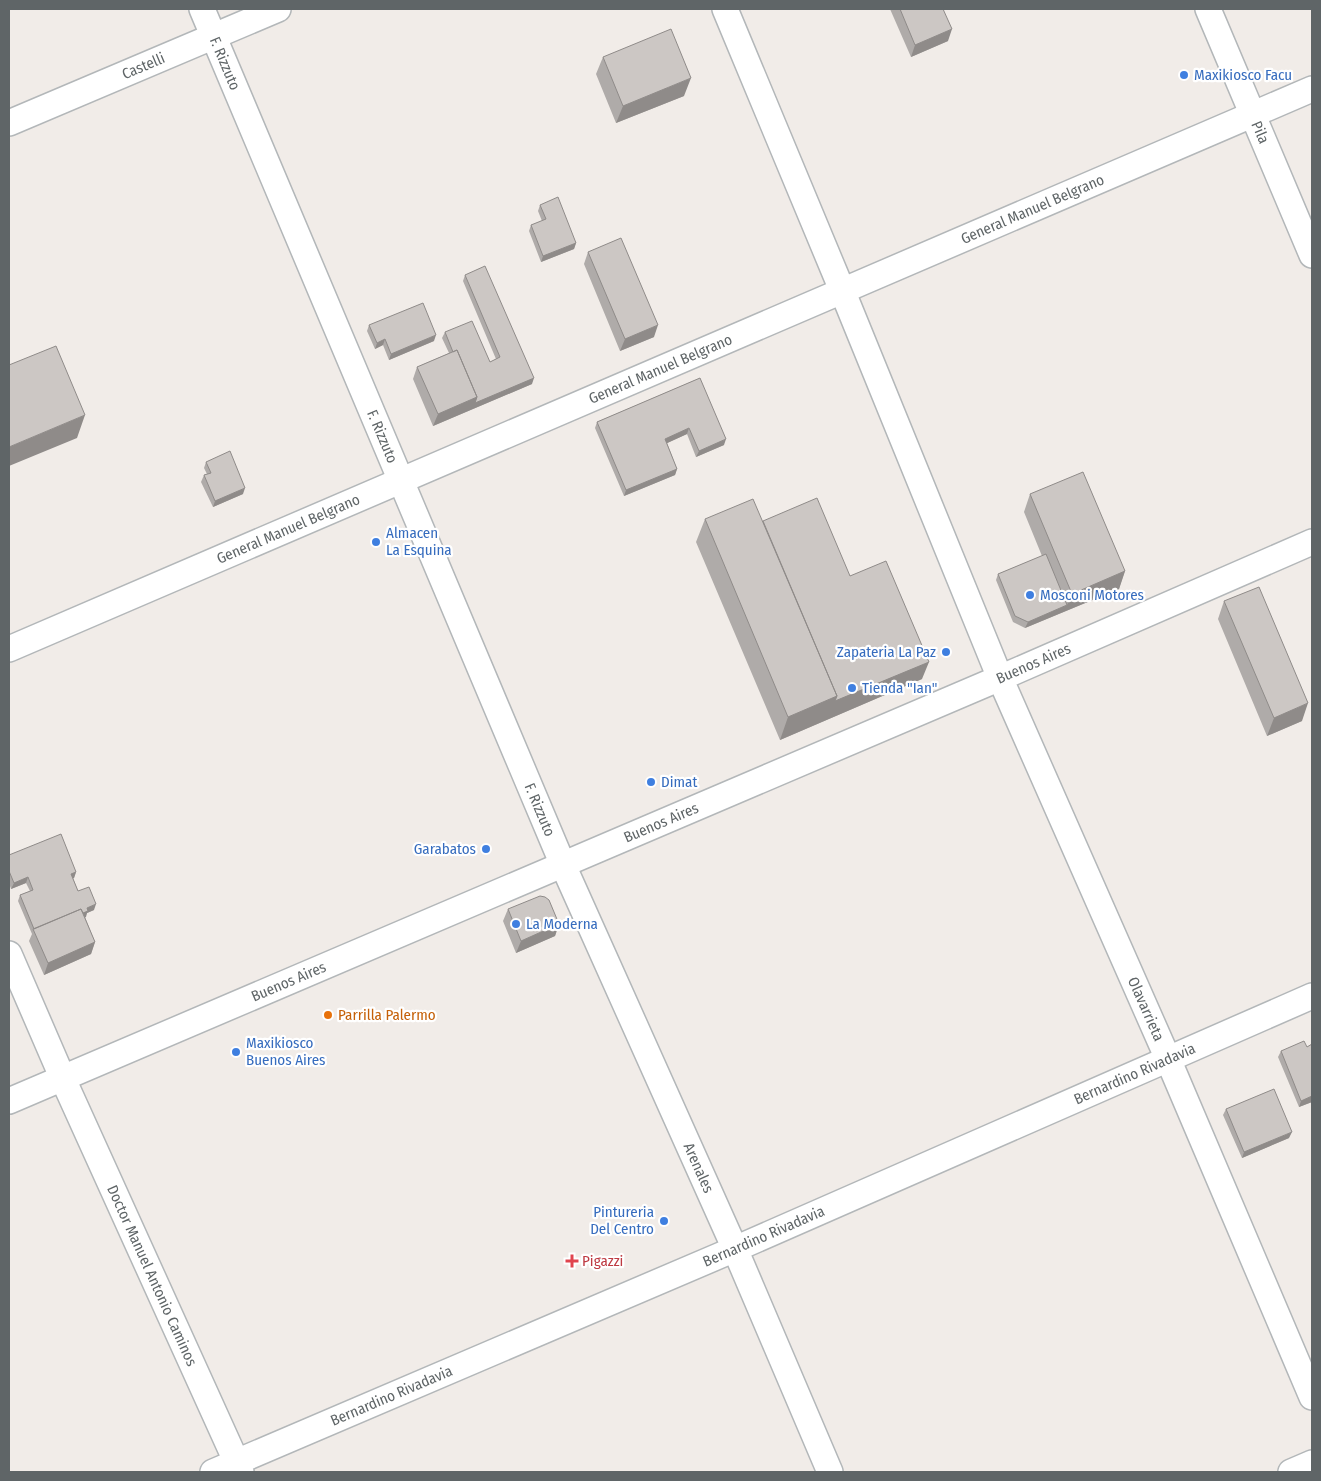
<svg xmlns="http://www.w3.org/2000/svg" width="1321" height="1481" font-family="'Fira Sans Condensed',sans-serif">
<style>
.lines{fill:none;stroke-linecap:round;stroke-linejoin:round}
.street-casing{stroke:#b3b7b9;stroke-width:28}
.street{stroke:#fff;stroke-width:25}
.wall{fill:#afaba9}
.shaded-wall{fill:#8f8b89}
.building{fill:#ccc7c4;stroke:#8f8b89}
.shop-dot{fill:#3f7fe0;stroke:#fff;stroke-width:2}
.food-dot{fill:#e8710a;stroke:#fff;stroke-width:2}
.health-dot{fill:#e0444e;stroke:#fff;stroke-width:2}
.labels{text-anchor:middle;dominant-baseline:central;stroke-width:4.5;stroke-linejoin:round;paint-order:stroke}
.street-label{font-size:15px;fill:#5f6567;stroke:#fff}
.shop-label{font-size:15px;fill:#366cbe;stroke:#fff;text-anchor:start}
.food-label{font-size:15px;fill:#c56008;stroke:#fff;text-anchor:start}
.health-label{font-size:15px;fill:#be3a42;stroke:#fff;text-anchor:start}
</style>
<rect width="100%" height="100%" fill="#f1ece8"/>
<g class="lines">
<g class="street-casing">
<g id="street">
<path id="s1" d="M202 9 563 865 735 1249 830 1472"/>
<path id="s2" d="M725 9 842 290 1000 678 1168 1059 1312 1397"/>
<path id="s3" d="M1208 9 1312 255"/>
<path id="s4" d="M9 123 278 9"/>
<path id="s5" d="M9 649 1312 89"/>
<path id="s6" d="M9 954 63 1079 241 1472"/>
<path id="s7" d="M9 1101 1000 678 1312 542"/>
<path id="s8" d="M213 1472 735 1249 1312 996"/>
<path d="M1291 1472 1312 1463"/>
</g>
</g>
<use href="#street" class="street"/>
</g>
<path class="wall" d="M890 9H943L948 41 911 57Z
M603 57 684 96 616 123 596 74Z
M540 205 576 243 574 249 541 262 529 231 531 225 542 221 538 211Z
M588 252 654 337 620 351 584 264Z
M465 275 532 384 433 426 413 379 417 367 449 353 442 338 445 332 490 362 496 359 463 281Z
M369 325 434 341 389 360 383 345 375 349 367 331Z
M700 378 724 445 696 457 687 434 667 443 677 469 675 475 624 496 595 428 597 422Z
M206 462 243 494 213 507 201 482 204 475 207 474 204 468Z
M1030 494 1125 571 1119 589 1025 628 1013 622 996 580 998 574 1042 556 1024 512Z
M705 519 763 521 850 576 922 679 780 740 696 542Z
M1224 601 1302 721 1267 736 1218 619Z
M9 855 76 872 74 878H73L78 891 94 910 87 913 85 917 95 942 91 954 44 975 29 941 32 934 18 901 20 895 30 891 26 883 11 889 9 883Z
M508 909 559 924 555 936 516 953 503 921Z
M1312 1044V1102L1299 1107 1278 1057 1281 1051 1307 1047Z
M1226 1109 1289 1138 1242 1158 1223 1115Z"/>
<path class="shaded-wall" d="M952 29 948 41 911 57 915 45Z
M691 78 684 96 616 123 623 106Z
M576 243 574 249 541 262 543 256Z
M658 325 654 337 620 351 625 339Z
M436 335 434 341 389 360 391 354Z
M385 339 383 345 375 349 377 343Z
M534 378 532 384 433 426 438 414 477 397Z
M85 415 77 438 9 466V447Z
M689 428 687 434 663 445 665 439Z
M726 439 724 445 696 457 699 451Z
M677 469 675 475 624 496 626 490Z
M245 488 243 494 213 507 215 501Z
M1125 571 1119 589 1025 628 1028 622 1067 605 1072 594Z
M929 662 922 679 780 740 788 717 837 696Z
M1308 703 1302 721 1267 736 1274 718Z
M76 872 74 878 69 880 71 874Z
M28 877 26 883 11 889 14 883Z
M96 904 94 910 87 913 86 917 37 938 87 908Z
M559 924 555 936 516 953 521 941Z
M95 942 91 954 44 975 48 963Z
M1312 1096V1102L1299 1107 1301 1101Z
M1292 1132 1289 1138 1242 1158 1244 1152Z"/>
<path class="building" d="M900 9H943L952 29 915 45Z
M671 29 691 78 623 106 603 57Z
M558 197 576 243 543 256 531 225 546 219 540 205Z
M621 238 658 325 625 339 588 252Z
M485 266 534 378 475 403 477 397 457 350 453 352 445 332 472 321 490 362 500 357 465 275Z
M423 303 436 335 391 354 385 339 377 343 369 325Z
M56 346 85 415 9 447V365Z
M457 350 477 397 438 414 417 367Z
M700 378 726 439 699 451 689 428 665 439 677 469 626 490 597 422Z
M230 451 245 488 215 501 204 475 211 473 206 462Z
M1083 472 1125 571 1072 594 1030 494Z
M817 498 850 576 886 561 929 662 835 701 837 696 763 521Z
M753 499 837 696 788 717 705 519Z
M1046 554 1067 605 1028 622 1015 616 998 574Z
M1259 587 1308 703 1274 718 1224 601Z
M61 834 76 872 71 874 78 891 89 887 96 904 87 908 88 911 83 913 81 909 34 929 20 895 33 890 28 877 14 883 9 871V855Z
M540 896 545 897 549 900 559 924 521 941 508 909Z
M81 909 95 942 48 963 33 929Z
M1304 1041 1307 1047 1312 1044V1096L1301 1101 1281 1051Z
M1274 1089 1292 1132 1244 1152 1226 1109Z"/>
<g class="shop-dot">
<circle cx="1184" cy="75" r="5"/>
<circle cx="376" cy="542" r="5"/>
<circle cx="1030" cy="595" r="5"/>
<circle cx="946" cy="652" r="5"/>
<circle cx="852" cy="688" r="5"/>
<circle cx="651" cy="782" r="5"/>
<circle cx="486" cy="849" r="5"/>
<circle cx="516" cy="924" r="5"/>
<circle cx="236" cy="1052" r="5"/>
<circle cx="664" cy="1221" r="5"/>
</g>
<circle class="food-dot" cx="328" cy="1015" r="5"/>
<path class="health-dot" d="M569.5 1253.5h5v5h5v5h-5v5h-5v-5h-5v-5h5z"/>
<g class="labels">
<g class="street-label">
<text stroke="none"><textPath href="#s1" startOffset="59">F. Rizzuto</textPath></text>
<text stroke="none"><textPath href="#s4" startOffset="146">Castelli</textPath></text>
<text stroke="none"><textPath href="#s3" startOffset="134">Pila</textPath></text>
<text stroke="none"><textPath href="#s5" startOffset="1114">General Manuel Belgrano</textPath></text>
<text stroke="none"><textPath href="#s5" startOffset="709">General Manuel Belgrano</textPath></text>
<text stroke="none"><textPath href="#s1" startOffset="464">F. Rizzuto</textPath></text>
<text stroke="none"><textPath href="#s5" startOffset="304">General Manuel Belgrano</textPath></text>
<text stroke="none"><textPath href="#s7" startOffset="1114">Buenos Aires</textPath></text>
<text stroke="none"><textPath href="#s1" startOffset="869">F. Rizzuto</textPath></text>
<text stroke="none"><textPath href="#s7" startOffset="709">Buenos Aires</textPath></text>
<text stroke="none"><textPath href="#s7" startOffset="304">Buenos Aires</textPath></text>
<text stroke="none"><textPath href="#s2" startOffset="1085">Olavarrieta</textPath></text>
<text stroke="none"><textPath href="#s8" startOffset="1004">Bernardino Rivadavia</textPath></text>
<text stroke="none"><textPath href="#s1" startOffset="1261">Arenales</textPath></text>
<text stroke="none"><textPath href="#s8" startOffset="599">Bernardino Rivadavia</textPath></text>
<text stroke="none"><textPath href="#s6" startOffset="352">Doctor Manuel Antonio Caminos</textPath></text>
<text stroke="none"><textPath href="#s8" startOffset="194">Bernardino Rivadavia</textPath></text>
</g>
<g class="shop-label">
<text x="1194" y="75">Maxikiosco Facu</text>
<text x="386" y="533">Almacen<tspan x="386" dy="17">La Esquina</tspan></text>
<text x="1040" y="595">Mosconi Motores</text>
<text x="936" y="652" text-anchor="end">Zapateria La Paz</text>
<text x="862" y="688">Tienda "Ian"</text>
<text x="661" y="782">Dimat</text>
<text x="476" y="849" text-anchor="end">Garabatos</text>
<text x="526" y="924">La Moderna</text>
<text x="246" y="1043">Maxikiosco<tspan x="246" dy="17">Buenos Aires</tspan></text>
<text x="654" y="1212" text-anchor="end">Pintureria<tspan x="654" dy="17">Del Centro</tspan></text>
</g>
<g class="food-label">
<text x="338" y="1015">Parrilla Palermo</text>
</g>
<g class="health-label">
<text x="582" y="1261">Pigazzi</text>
</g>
</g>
<rect width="1321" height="1481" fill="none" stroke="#5f6567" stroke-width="20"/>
</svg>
